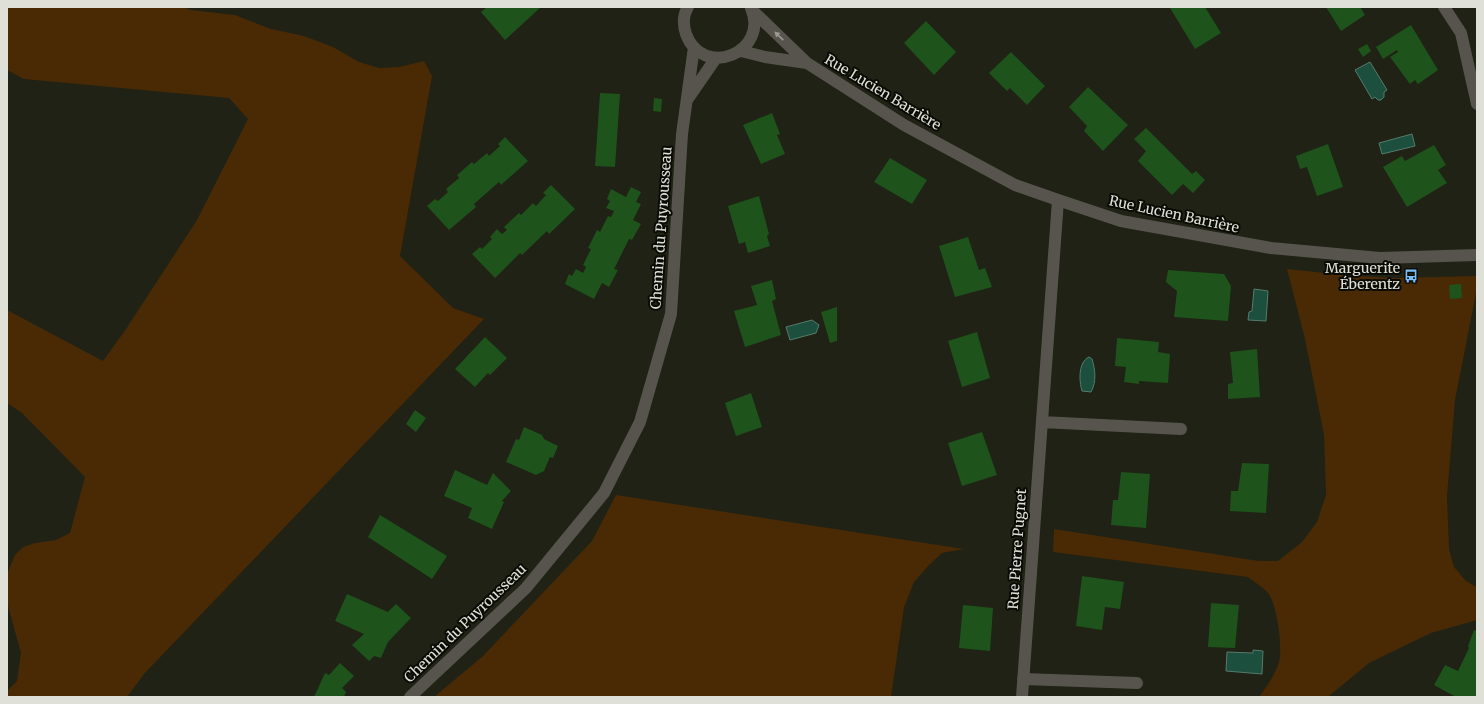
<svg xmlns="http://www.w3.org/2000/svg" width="1484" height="704" font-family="Merriweather,serif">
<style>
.green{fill:#492a05}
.water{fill:#1c4f3e;stroke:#567b6c}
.building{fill:#1e531b}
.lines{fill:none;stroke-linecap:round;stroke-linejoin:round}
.minor{stroke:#57544e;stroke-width:12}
.oneway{fill:#9b9a93}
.labels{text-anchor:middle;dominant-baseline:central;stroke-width:4;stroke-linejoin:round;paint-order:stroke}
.street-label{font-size:14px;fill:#dfe1d8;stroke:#0a0b05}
.poi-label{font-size:14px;fill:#dfe1d8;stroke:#0a0b05;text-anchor:end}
</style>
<rect width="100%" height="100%" fill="#1f2214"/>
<path class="green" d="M7 7H183L191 10 235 15 271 29 304 36 333 47 359 62 379 68 399 67 424 61 432 76 400 256 453 308 484 319 144 674 127 697H7V691L17 681 21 653 9 610 7 600V575L9 569 15 555 23 547 35 543 56 540 70 533 85 477 22 413 7 403V310L103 361 126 329 197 220 248 119 229 98 24 79 7 70Z
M1287 269 1344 275 1393 278 1477 276V288L1455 400 1447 496 1449 549 1454 567 1466 581 1477 587V620L1431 633 1369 663 1328 697H1259C1267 686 1275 675 1279 662 1283 648 1277 604 1268 593 1263 587 1254 582 1248 577L1053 552 1054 529 1259 561H1278L1302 542 1317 522 1326 495 1324 435 1305 339Z
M616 495 964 549 942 553 929 565 914 582 904 607 891 697H434L483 656 592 541Z"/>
<path class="water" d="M1370 62 1387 90 1384 92V97L1381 100H1378L1375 97 1372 99 1355 70Z
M1412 134 1415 146 1382 154 1379 143Z
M1254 289 1268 291 1266 321 1248 320 1249 312 1252 311Z
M812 320 819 325 816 333 790 340 786 327Z
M1089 357 1092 359C1095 369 1097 381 1091 392L1082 391C1079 381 1078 362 1089 357Z
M1253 650 1263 651 1262 674 1226 671 1227 652 1253 653Z"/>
<path class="building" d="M487 7H541L505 40 481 12Z
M1171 7H1205L1221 33 1195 49 1170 8Z
M1326 7H1360L1365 15 1341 31Z
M926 21 956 52 934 75 904 43Z
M1411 25 1438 70 1418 84 1415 80 1410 84 1390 57 1398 52 1397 50 1383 59 1376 47Z
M1367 44 1371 51 1363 57 1358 49Z
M1011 52 1045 86 1027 105 1010 88 1007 91 989 73Z
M1088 87 1128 125 1103 151 1084 131 1087 126 1069 107Z
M600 93 620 94 615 167 595 166Z
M654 98 662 99 661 112 653 111Z
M772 113 780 134 777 135 785 154 761 164 743 125Z
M1146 128 1192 174 1196 171 1205 180 1193 193 1183 184 1172 195 1138 161 1146 151 1134 139Z
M505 137 528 161 501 185 499 182 474 204 476 207 449 230 427 206 435 199 438 201 448 192 446 189 459 178 457 175 472 162 474 164 487 153 489 156 500 146 498 144Z
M1328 144 1343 187 1317 196 1307 167 1300 169 1296 156Z
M1434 145 1446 165 1438 170 1447 183 1407 207 1383 167 1402 156 1405 161Z
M890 158 927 180 912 204 874 182Z
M551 185 575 209 549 234 547 231 522 255 520 253 495 278 472 254 480 247 482 249 492 239 490 237 497 229 502 234 507 230 504 227 519 213 521 215 533 203 536 206 546 195 543 193Z
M631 187 641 192 636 202 641 204 633 220 641 224 632 240 629 239 614 269 618 270 609 287 602 283 594 299 565 284 569 274 572 276 576 269 583 273 586 267 583 265 591 249 588 248 597 230 600 232 608 216 611 217 614 211 606 208 610 201 607 199 611 189 626 197Z
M759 196 769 234 767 236 770 246 748 253 745 242 739 244 728 206Z
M968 237 979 270 985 268 992 287 955 297 939 246Z
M1168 270 1224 274 1231 286 1228 321 1174 317 1177 291 1166 282Z
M772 280 776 299 772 301 781 335 745 347 734 311 757 305 751 286Z
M1461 284 1462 298 1450 299 1449 285Z
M837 307V341L830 343 821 312Z
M977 332 990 378 962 387 948 341Z
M485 337 507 358 490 375 488 373 475 387 455 369Z
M1117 338 1159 342 1158 352 1170 354 1168 383 1139 381V384L1124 382 1126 367 1115 366Z
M1257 349 1260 397 1228 399V384L1233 383 1230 352Z
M751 393 762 427 736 436 725 403Z
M415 410 426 418 416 432 406 424Z
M524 427 542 435 544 439 558 446 553 458 550 457 544 471 536 475 506 462 516 439 519 440Z
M982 432 997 475 962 486 948 443Z
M1242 463 1269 464 1266 513 1230 511 1231 491H1238Z
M455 470 487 485 493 473 511 491 502 501 504 502 492 529 468 518 472 508 444 496Z
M1121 472 1150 474 1146 528 1111 525 1113 500H1118Z
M380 515 447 556 432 579 368 537Z
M1082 576 1124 582 1120 609 1105 607 1102 630 1076 626Z
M347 594 388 612 396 604 411 618 388 642 381 658 374 656 369 661 352 645 364 634 335 621Z
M1211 603 1239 605 1235 648 1208 647Z
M963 605 993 608 990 651 959 648Z
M1474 630 1477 631V695L1476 697H1456L1434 685 1445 665 1458 671 1469 648 1468 646Z
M340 663 354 676 342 688 346 692 344 697H314L325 673 329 675Z"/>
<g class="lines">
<path class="minor" d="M688 7C683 15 683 25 686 34 703 80 770 52 751 8
M1444 7 1461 33 1477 104
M752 10 807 63 904 125 1015 185 1058 200 1121 221 1271 248 1380 258 1477 255
M741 51 765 57 807 63
M687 100 716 58
M1042 422 1181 429
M1023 679 1137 683
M410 697 526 588 604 493 640 422 671 314 682 134 694 47
M1022 697 1058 200"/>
</g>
<defs><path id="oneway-solid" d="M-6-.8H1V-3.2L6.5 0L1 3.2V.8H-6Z"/></defs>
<use class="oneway" href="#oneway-solid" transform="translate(779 36) rotate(-136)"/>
<defs>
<g id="bus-bare" transform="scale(1.08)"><path d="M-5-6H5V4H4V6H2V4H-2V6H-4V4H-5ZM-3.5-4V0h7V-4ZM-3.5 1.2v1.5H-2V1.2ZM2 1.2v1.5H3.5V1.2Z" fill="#7cbef9" stroke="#0a0b05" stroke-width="2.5" paint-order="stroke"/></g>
</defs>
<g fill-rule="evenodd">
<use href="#bus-bare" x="1411" y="276"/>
</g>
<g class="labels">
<g class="street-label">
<text transform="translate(883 92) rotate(31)">Rue Lucien Barrière</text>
<text transform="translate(1174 214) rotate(12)">Rue Lucien Barrière</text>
<text transform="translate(661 228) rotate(-86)">Chemin du Puyrousseau</text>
<text transform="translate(1017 549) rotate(-86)">Rue Pierre Pugnet</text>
<text transform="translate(465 623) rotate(-44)">Chemin du Puyrousseau</text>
</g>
<g class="poi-label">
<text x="1400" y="268">Marguerite<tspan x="1400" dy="16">Éberentz</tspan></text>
</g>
</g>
<rect width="1484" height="704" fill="none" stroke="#dfe1d8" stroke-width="16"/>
</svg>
